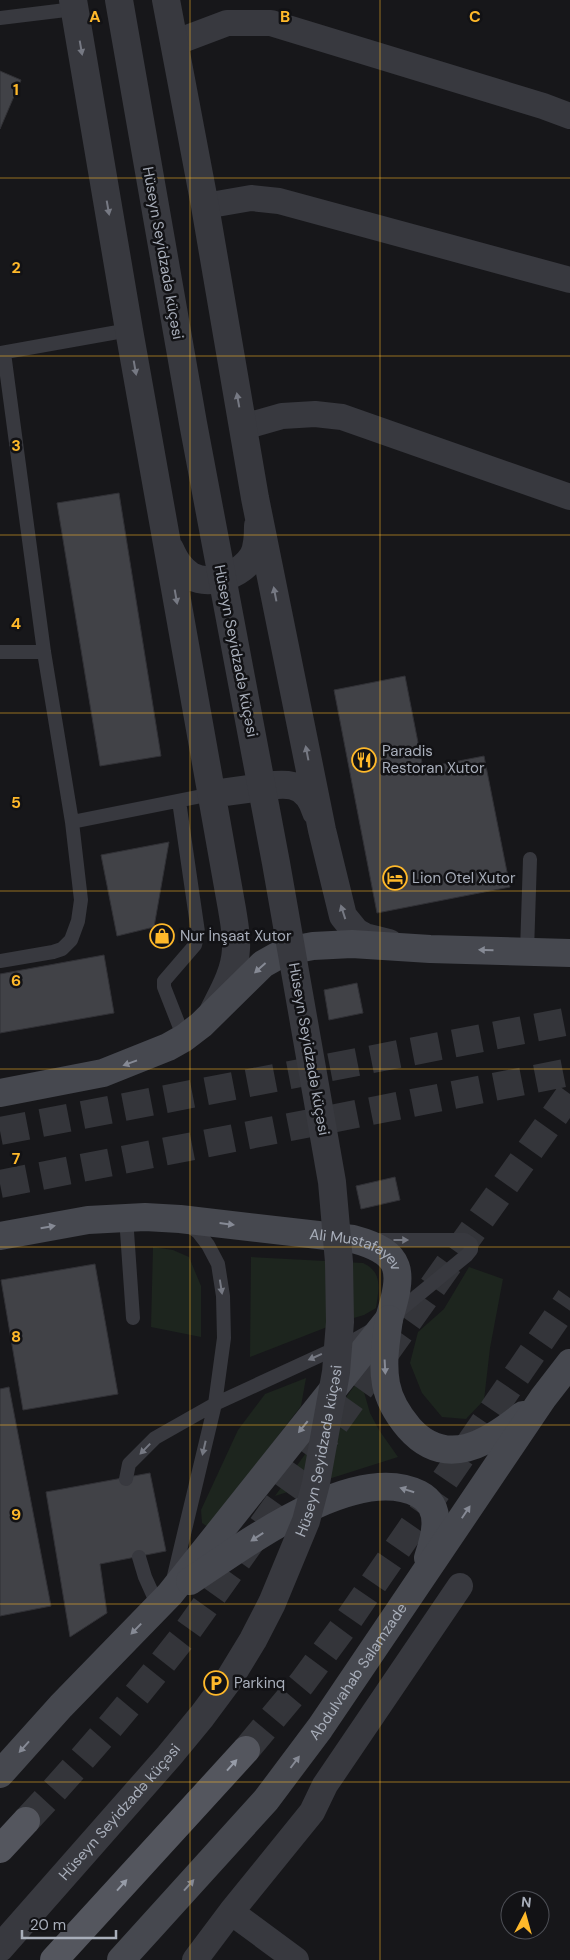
<svg xmlns="http://www.w3.org/2000/svg" width="570" height="1960" font-family="'DM Sans',sans-serif">
<style>
.green{fill:#1d251e}
.building{fill:#414247;stroke:#313136}
.lines{fill:none;stroke-linecap:round;stroke-linejoin:round}
.primary-tunnel{stroke:#34353a;stroke-width:28;stroke-dasharray:28 14;stroke-linecap:butt}
.service{stroke:#38393f;stroke-width:14}
.minor{stroke:#38393f;stroke-width:26}
.tertiary{stroke:#38393f;stroke-width:28}
.secondary{stroke:#46484f;stroke-width:28}
.primary{stroke:#54565e;stroke-width:28}
.tertiary-bridge{stroke:#38393f;stroke-width:28}
.oneway{fill:#767983}
.oneway2{fill:#868a95}
.oneway3{fill:#979ca8}
.grid{fill:none;stroke:#ffb92a;stroke-width:1;stroke-opacity:0.55}
.labels{text-anchor:middle;dominant-baseline:central;stroke-width:5;stroke-linejoin:round;paint-order:stroke}
.street-label{font-size:15px;fill:#a8aeba;stroke:#121215}
.poi-label{font-size:15px;fill:#a8aeba;stroke:#121215;text-anchor:start}
.grid-label{font-size:16px;text-anchor:middle;font-weight:bold;fill:#ffb92a;stroke:#121215;stroke-width:5;stroke-linejoin:round;paint-order:stroke}
</style>
<rect width="100%" height="100%" fill="#17171a"/>
<path class="green" d="M153 1247 173 1250 189 1257 201 1286V1337L151 1327Z
M251 1257 363 1263C383 1272 379 1289 376 1308L364 1315 340 1322 250 1357Z
M469 1267 503 1279 490 1348 484 1400 466 1419 442 1417 422 1393 410 1363 418 1332 444 1309Z
M306 1378 301 1406 208 1527 202 1523 201 1510 238 1430 265 1394Z
M360 1378 370 1413 379 1430 398 1457 275 1496Z"/>
<path class="building" d="M0 71 21 80 0 129Z
M119 493 161 756 100 766 57 503Z
M405 676 423 768 484 756 510 887 377 913 334 690Z
M169 842 154 927 117 936 101 855Z
M104 955 114 1013 0 1033V974Z
M357 983 363 1013 329 1020 324 990Z
M395 1177 400 1200 361 1209 356 1186Z
M95 1264 118 1394 23 1410 1 1280Z
M9 1387 51 1606 0 1616V1389Z
M150 1473 166 1551 100 1564 107 1613 70 1637 46 1492Z"/>
<g class="lines">
<path class="primary-tunnel" d="M0 1131 570 1021
M0 1184 570 1072
M246 1750 302 1683 347 1622 570 1298
M26 1821C81 1762 133 1701 183 1637L570 1094"/>
<path class="service" d="M0 18 74 9
M0 353 129 330
M0 652H44
M179 801 198 932 195 945 164 981V987L184 1038
M72 822 212 794
M527 951 530 859
M0 961 53 952 62 949 71 940 78 921 81 900 72 822 44 652 4 353
M126 1217 133 1318
M373 1240H465L471 1244V1250L467 1255 394 1315
M126 1479 129 1464 155 1438 215 1404 356 1339 370 1331
M139 1557 145 1577 158 1606
M173 1580 215 1404 224 1338 223 1296 218 1264 208 1245 198 1232 187 1224"/>
<path class="minor" d="M174 43 227 23H271L543 106 570 116
M205 206 251 198 279 201 570 280
M243 427 282 416 315 414 342 417 570 497
M231 1912 296 1960
M195 1960 231 1912 312 1812 325 1785 460 1586"/>
<path class="tertiary" d="M73 0 129 330 232 909C234 922 237 936 236 949 235 972 223 992 213 1012
M166 0 205 206 255 498 322 830 343 916 356 932 365 937 389 943
M170 549C175 560 180 569 191 576 211 587 242 574 253 556 258 547 258 535 258 526
M212 794C226 792 241 790 255 788 283 783 306 779 316 812"/>
<g class="secondary">
<path d="M0 1093 103 1073 168 1047 184 1038 201 1025 263 964 279 955 297 949 313 946 352 944 430 949 570 953"/>
<path id="s1" d="M0 1236 88 1220 145 1217 180 1219 353 1239C405 1253 403 1272 389 1319L170 1594 61 1706 0 1774"/>
<path d="M389 1319C386 1340 382 1362 386 1384 389 1400 398 1415 409 1428 446 1470 488 1443 523 1415"/>
<path d="M190 1581C242 1547 355 1461 419 1494 444 1507 435 1537 428 1558"/>
<path id="s2" d="M121 1960 266 1800 320 1728 543 1398 570 1363"/>
</g>
<path class="primary" d="M0 1849 26 1821
M54 1960 246 1750"/>
<path class="tertiary-bridge" id="s3" d="M0 1948 169 1756 202 1716 228 1681 253 1640 272 1603 306 1521 316 1483 336 1372 340 1322 339 1262 332 1182 276 863 193 423 119 0"/>
</g>
<defs><path id="oneway-solid" d="M-6-.8H1V-3.2L6.5 0L1 3.2V.8H-6Z" transform="scale(1.25)"/></defs>
<g class="oneway">
<use href="#oneway-solid" transform="translate(81 48) rotate(80)"/>
<use href="#oneway-solid" transform="translate(108 208) rotate(80)"/>
<use href="#oneway-solid" transform="translate(135 368) rotate(80)"/>
<use href="#oneway-solid" transform="translate(238 400) rotate(-100)"/>
<use href="#oneway-solid" transform="translate(275 594) rotate(-101)"/>
<use href="#oneway-solid" transform="translate(176 597) rotate(80)"/>
<use href="#oneway-solid" transform="translate(307 753) rotate(-101)"/>
<use href="#oneway-solid" transform="translate(343 912) rotate(-108)"/>
<use href="#oneway-solid" transform="translate(401 1240)"/>
<use href="#oneway-solid" transform="translate(221 1287) rotate(81)"/>
<use href="#oneway-solid" transform="translate(315 1357) rotate(156)"/>
<use href="#oneway-solid" transform="translate(204 1448) rotate(103)"/>
<use href="#oneway-solid" transform="translate(145 1449) rotate(134)"/>
</g>
<g class="oneway2">
<use href="#oneway-solid" transform="translate(486 950) rotate(-179)"/>
<use href="#oneway-solid" transform="translate(260 968) rotate(138)"/>
<use href="#oneway-solid" transform="translate(130 1063) rotate(160)"/>
<use href="#oneway-solid" transform="translate(227 1224) rotate(7)"/>
<use href="#oneway-solid" transform="translate(48 1227) rotate(-10)"/>
<use href="#oneway-solid" transform="translate(385 1367) rotate(87)"/>
<use href="#oneway-solid" transform="translate(303 1427) rotate(129)"/>
<use href="#oneway-solid" transform="translate(407 1490) rotate(-163)"/>
<use href="#oneway-solid" transform="translate(466 1512) rotate(-56)"/>
<use href="#oneway-solid" transform="translate(257 1537) rotate(147)"/>
<use href="#oneway-solid" transform="translate(136 1629) rotate(134)"/>
<use href="#oneway-solid" transform="translate(24 1747) rotate(132)"/>
<use href="#oneway-solid" transform="translate(295 1762) rotate(-53)"/>
<use href="#oneway-solid" transform="translate(189 1885) rotate(-48)"/>
</g>
<g class="oneway3">
<use href="#oneway-solid" transform="translate(232 1765) rotate(-48)"/>
<use href="#oneway-solid" transform="translate(122 1885) rotate(-48)"/>
</g>
<path class="grid" d="M190 0V1960M380 0V1960M0 178H570M0 356H570M0 535H570M0 713H570M0 891H570M0 1069H570M0 1247H570M0 1425H570M0 1604H570M0 1782H570"/>
<defs>
<g id="restaurant-ring" transform="scale(1.25)"><circle r="9.5" fill="#121215" stroke="#ffb92a" stroke-width="1.5"/><path d="M-5-6h1v4h1v-4h1v4h1v-4h1v5L-1.5 .5V6h-2V.5L-5-1ZM5-6V6H3V1.5H1.5Q1.5-4 5-6Z" fill="#ffb92a"/></g>
<g id="hotel-ring" transform="scale(1.25)"><circle r="9.5" fill="#121215" stroke="#ffb92a" stroke-width="1.5"/><path d="M-6-4.5h1.5V1H6V5H4.5V3h-9V5H-6ZM-4 0a1.8 1.8 0 1 1 3.6 0ZM.5 0V-2.5h3Q6-2.5 6 0Z" fill="#ffb92a"/></g>
<g id="shop-ring" transform="scale(1.25)"><circle r="9.5" fill="#121215" stroke="#ffb92a" stroke-width="1.5"/><path d="M-5-2.5h2.3a2.7 3.5 0 0 1 5.4 0H5L5.5 6h-11ZM-1.5-2.5h3a1.5 2.3 0 0 0-3 0Z" fill="#ffb92a"/></g>
<g id="parking-ring" transform="scale(1.25)"><circle r="9.5" fill="#121215" stroke="#ffb92a" stroke-width="1.5"/><path d="M-3.5-5.5H1a3.5 3.5 0 0 1 0 7H-1V5.5H-3.5ZM-1-3.4V-.6H.8a1.4 1.4 0 0 0 0-2.8Z" fill="#ffb92a"/></g>
</defs>
<g fill-rule="evenodd">
<use href="#restaurant-ring" x="364" y="760"/>
<use href="#hotel-ring" x="395" y="878"/>
<use href="#shop-ring" x="162" y="936"/>
<use href="#parking-ring" x="216" y="1683"/>
</g>
<g class="labels">
<g class="street-label">
<text transform="translate(163 253) rotate(80)">Hüseyn Seyidzadə küçəsi</text>
<text transform="translate(236 651) rotate(79)">Hüseyn Seyidzadə küçəsi</text>
<text transform="translate(309 1049) rotate(80)">Hüseyn Seyidzadə küçəsi</text>
<text stroke="none"><textPath href="#s1" startOffset="362">Ali Mustafayev</textPath></text>
<text stroke="none"><textPath href="#s3" startOffset="601">Hüseyn Seyidzadə küçəsi</textPath></text>
<text stroke="none"><textPath href="#s2" startOffset="374">Abdulvahab Salamzade</textPath></text>
<text stroke="none"><textPath href="#s3" startOffset="181">Hüseyn Seyidzadə küçəsi</textPath></text>
</g>
<g class="poi-label">
<text x="382" y="751">Paradis<tspan x="382" dy="17">Restoran Xutor</tspan></text>
<text x="412" y="878">Lion Otel Xutor</text>
<text x="180" y="936">Nur İnşaat Xutor</text>
<text x="234" y="1683">Parkinq</text>
</g>
</g>
<g class="grid-label">
<text x="95" y="22">A</text>
<text x="285" y="22">B</text>
<text x="475" y="22">C</text>
<text x="16" y="95">1</text>
<text x="16" y="273">2</text>
<text x="16" y="451">3</text>
<text x="16" y="629">4</text>
<text x="16" y="808">5</text>
<text x="16" y="986">6</text>
<text x="16" y="1164">7</text>
<text x="16" y="1342">8</text>
<text x="16" y="1520">9</text>
</g>
<g transform="translate(525 1915) rotate(6)"><circle r="24" fill="#121215" stroke="#4e5057"/>
<path d="M0-4L9 19L0 12L-9 19Z" fill="#ffb92a"/>
<text y="-8" font-size="14" font-weight="bold" text-anchor="middle" fill="#a8aeba">N</text>
</g>
<path d="M22 1930v8h94v-8" fill="none" stroke="#a8aeba" stroke-width="2.5"/>
<text x="30" y="1930" font-size="15" fill="#a8aeba" stroke="#121215" stroke-width="4" paint-order="stroke">20 m</text>
</svg>
